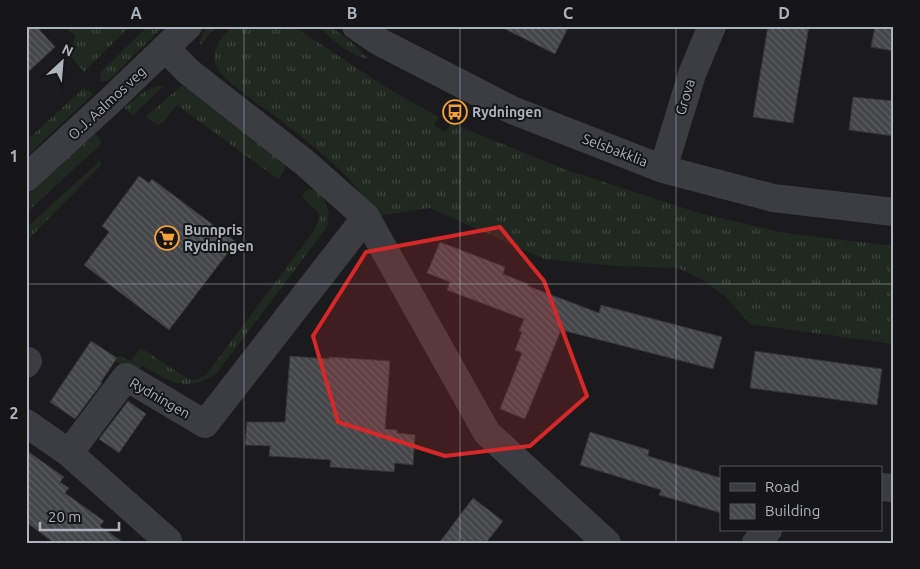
<svg xmlns="http://www.w3.org/2000/svg" width="920" height="569" font-family="Ubuntu,sans-serif">
<style>
.grass{fill:url(#grass-tufts)}
.building{fill:url(#building-back-hatch);stroke:#353539}
.lines{fill:none;stroke-linecap:round;stroke-linejoin:round}
.minor{stroke:#3b3d42;stroke-width:28}
.marked{fill:#d62828;fill-opacity:0.2;stroke:#d62828;stroke-width:4;stroke-linejoin:round}
.grid{fill:none;stroke:#adb4bd;stroke-width:1;stroke-opacity:0.55}
.labels{text-anchor:middle;dominant-baseline:central;stroke-width:4;stroke-linejoin:round;paint-order:stroke}
.street-label{font-size:14px;fill:#adb4bd;stroke:#161618}
.poi-label{font-size:14px;font-weight:bold;fill:#adb4bd;stroke:#161618;text-anchor:start}
.neatline{fill:none;stroke:#adb4bd;stroke-width:2}
.grid-label{font-size:16px;text-anchor:middle;font-weight:bold;fill:#adb4bd}
</style>
<defs>
<pattern id="grass-tufts" width="24" height="20" patternUnits="userSpaceOnUse" patternTransform="scale(1.25)"><rect width="24" height="20" fill="#202920"/><path d="M3 7l-1-3M5 7V3M7 7l1-3M15 17l-1-3M17 17v-4M19 17l1-3" fill="none" stroke="#3e463e"/></pattern>
<pattern id="building-back-hatch" width="6" height="6" patternUnits="userSpaceOnUse" patternTransform="scale(1.25)"><rect width="6" height="6" fill="#45464a"/><path d="M-1 5l2 2M0 0l6 6M5-1l2 2" fill="none" stroke="#5d5e62"/></pattern>
</defs>
<rect width="100%" height="100%" fill="#1b1b1d"/>
<path class="grass" d="M65 26H130L84 72 69 54 75 36Z
M148 26H164L108 81H100L101 72Z
M207 26H217L200 45 201 37Z
M233 26H293L384 86 438 117 434 126 446 132 451 123 564 169 699 213 784 233 894 246V344L750 324 725 296 703 280 678 268 615 266 544 259 430 208 378 216C365 198 352 181 336 166 319 151 301 136 283 122 269 111 221 80 216 66 211 49 221 37 233 26Z
M321 26C338 26 356 47 368 58 357 60 333 40 324 32Z
M158 86H164L133 115 124 108 142 93Z
M181 86 187 88 200 96 286 164 284 171 278 179 177 105 163 122 158 125 146 117Z
M84 88 93 94 26 157V141Z
M95 134 101 141 99 146 26 213V197Z
M100 161 101 165 26 242V228Z
M308 189H314C327 200 331 211 327 227L216 374C184 393 171 382 142 365L135 374 115 361 119 356 131 361 141 348 188 379 195 380 206 375 313 232C328 207 313 213 302 195Z"/>
<path class="building" d="M26 26H36L55 47 26 74Z
M499 26H569L555 54Z
M768 26H809L793 123 753 117Z
M875 26H894V51L871 47Z
M853 97 894 101V136L849 130Z
M139 176 149 183 152 179 236 242 169 330 84 265 109 232 102 226Z
M440 242 505 267 503 274 528 284V286L599 313 601 305 722 337 713 369 561 330 525 419 500 409 522 353 515 350 522 332 519 331 524 319 447 290 450 282 427 273Z
M91 341 117 358 101 382 102 383 75 419 50 402Z
M755 351 882 369 877 405 750 388Z
M290 356 329 359V357L390 361 385 429 397 430V433L415 435 413 465 395 463 394 472 330 467 331 460 269 456 270 446 245 445 247 422H285Z
M128 401 146 414 119 453 99 439Z
M590 432 649 450 648 456 721 478V513L659 495 661 490 580 465Z
M26 450 64 477 60 482 69 488 65 493 104 521 100 526 124 543H54L26 522Z
M473 498 503 521 486 543H439Z"/>
<g class="lines">
<path class="minor" d="M356 26 378 41 512 110 663 169 773 198 894 212
M165 48 189 72 304 162 366 217 205 424 126 377 69 453 168 541
M663 169 692 74 712 26
M26 178 110 101 188 26
M366 217 487 433 607 543
M26 364 28 361
M26 423 69 453
M881 487 894 488
M756 543 768 530"/>
</g>
<path class="marked" d="M500 227 544 281 587 396 530 446 445 456 338 422 313 336 366 252Z"/>
<path class="grid" d="M244 26V543M460 26V543M676 26V543M26 284H894"/>
<defs>
<g id="bus-ring" transform="scale(1.25)"><circle r="9.5" fill="#161618" stroke="#f6a23a" stroke-width="1.5"/><path d="M-5-6H5V4H4V6H2V4H-2V6H-4V4H-5ZM-3.5-4V0h7V-4ZM-3.5 1.2v1.5H-2V1.2ZM2 1.2v1.5H3.5V1.2Z" fill="#f6a23a"/></g>
<g id="supermarket-ring" transform="scale(1.25)"><circle r="9.5" fill="#161618" stroke="#f6a23a" stroke-width="1.5"/><path d="M-6-5.5h2.5l.6 2H6L4.5 2H-2.5L-4.4-4H-6ZM-1.5 3.2a1.3 1.3 0 1 0 .1 0ZM3 3.2a1.3 1.3 0 1 0 .1 0Z" fill="#f6a23a"/></g>
</defs>
<g fill-rule="evenodd">
<use href="#bus-ring" x="455" y="112"/>
<use href="#supermarket-ring" x="167" y="238"/>
</g>
<g class="labels">
<g class="street-label">
<text transform="translate(685 97) rotate(-73)">Grova</text>
<text transform="translate(107 103) rotate(-43)">O.J. Aalmos veg</text>
<text transform="translate(615 150) rotate(21)">Selsbakklia</text>
<text transform="translate(160 398) rotate(30)">Rydningen</text>
</g>
<g class="poi-label">
<text x="472" y="112">Rydningen</text>
<text x="184" y="230">Bunnpris<tspan x="184" dy="16">Rydningen</tspan></text>
</g>
</g>
<rect width="920" height="569" fill="none" stroke="#161618" stroke-width="55"/>
<rect x="720" y="466" width="162" height="65" fill="#161618" stroke="#52555a"/>
<rect x="730" y="483" width="25" height="8" fill="#3b3d42" stroke="#52555a"/>
<text x="765" y="492" font-size="15" fill="#adb4bd">Road</text>
<rect x="730" y="504" width="25" height="15" fill="url(#building-back-hatch)" stroke="#52555a"/>
<text x="765" y="516" font-size="15" fill="#adb4bd">Building</text>
<g transform="translate(62 62) rotate(26)" stroke="#161618" stroke-width="4" paint-order="stroke">
<path d="M0-4L9 19L0 12L-9 19Z" fill="#adb4bd"/>
<text y="-8" font-size="14" font-weight="bold" text-anchor="middle" fill="#adb4bd">N</text>
</g>
<path d="M40 522v8h79v-8" fill="none" stroke="#adb4bd" stroke-width="2.5"/>
<text x="48" y="522" font-size="15" fill="#adb4bd" stroke="#161618" stroke-width="4" paint-order="stroke">20 m</text>
<rect x="28" y="28" width="864" height="514" class="neatline"/>
<g class="grid-label">
<text x="136" y="19">A</text>
<text x="352" y="19">B</text>
<text x="568" y="19">C</text>
<text x="784" y="19">D</text>
<text x="14" y="162">1</text>
<text x="14" y="419">2</text>
</g>
</svg>
